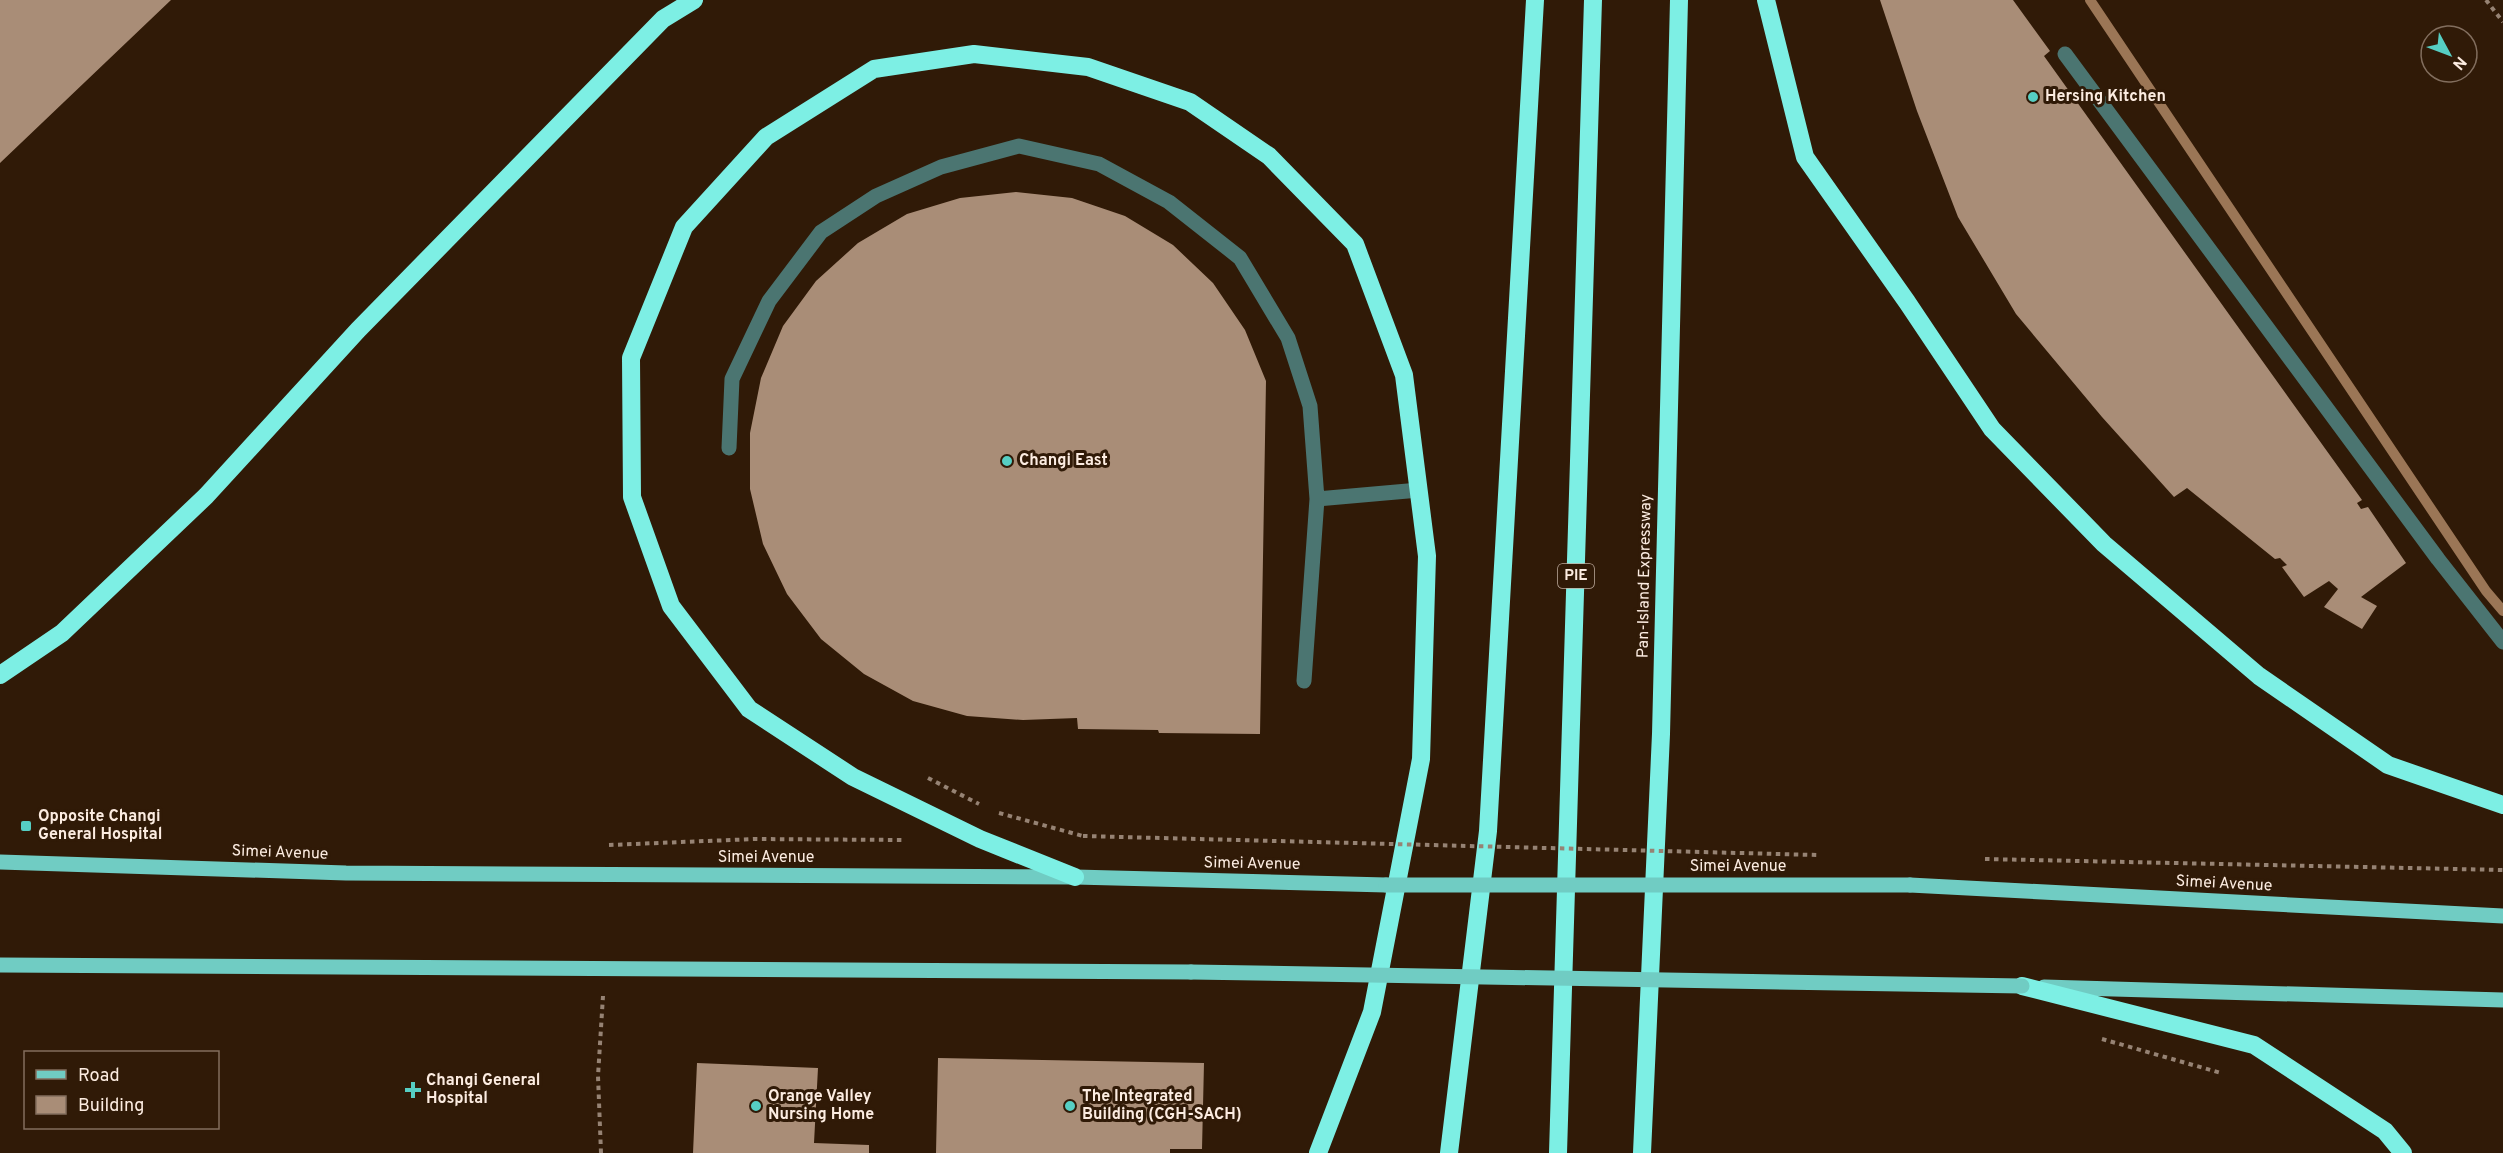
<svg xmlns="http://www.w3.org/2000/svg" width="2503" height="1153" font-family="Overpass,sans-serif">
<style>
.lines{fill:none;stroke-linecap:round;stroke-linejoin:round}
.stream{stroke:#9b7656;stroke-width:10}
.building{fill:#a98d77}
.path{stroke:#968374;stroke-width:4;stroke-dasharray:4.5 4.5;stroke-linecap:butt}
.minor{stroke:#4b7571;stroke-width:15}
.major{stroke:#70ccc3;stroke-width:15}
.highway{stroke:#7defe4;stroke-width:18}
.path-bridge{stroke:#968374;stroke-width:4;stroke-dasharray:4.5 4.5;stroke-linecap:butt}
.major-bridge{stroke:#70ccc3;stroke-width:15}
.poi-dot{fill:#56cec3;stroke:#301a07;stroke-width:2}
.labels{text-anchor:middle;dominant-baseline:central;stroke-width:6;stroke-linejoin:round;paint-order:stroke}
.shield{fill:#301a07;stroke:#bfada0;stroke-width:1.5}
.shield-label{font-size:15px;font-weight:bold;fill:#fcece1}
.poi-label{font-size:16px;font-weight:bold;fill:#fcece1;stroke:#301a07;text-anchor:start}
.street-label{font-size:16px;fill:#fcece1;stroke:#301a07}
</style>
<rect width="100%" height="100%" fill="#301a07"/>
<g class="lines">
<path class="stream" d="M2090 0 2486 591 2503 611"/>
</g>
<path class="building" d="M0 0H171L0 163Z
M1880 0H2013L2050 51 2044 56 2362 500 2357 503 2361 509 2368 507 2406 563 2361 597 2377 606 2362 629 2324 607 2338 589 2329 581 2304 597 2282 567 2287 565 2280 558 2275 559 2187 488 2174 497 2102 417 2016 314 1958 217 1917 111Z
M1016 192 1072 198 1125 216 1173 245 1213 283 1245 330 1266 381 1260 734 1159 733 1158 730 1078 729 1077 718 1023 720 967 716 913 701 864 674 821 639 787 594 763 544 750 489V433L761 378 783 326 816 281 858 243 907 214 960 198Z
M938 1058 1204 1063 1202 1149H1170V1153H936Z
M697 1063 818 1068 814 1143 869 1145V1153H693Z"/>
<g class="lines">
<path class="path" d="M2486 0 2503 22
M928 778 979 804
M999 813 1083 836
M609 845 755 839 902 840
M1985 859 2503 870
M2102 1039 2221 1073
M601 1153 598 1076 603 996"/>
<path class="minor" d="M2065 54 2438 559 2503 642
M729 448 732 379 769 301 821 232 876 196 941 167 1019 146 1099 164 1169 202 1240 258 1288 338 1310 406 1317 499 1304 681
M1317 499 1419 490"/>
<path class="major" d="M0 862 346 873 1075 877 1386 885
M1910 885 2503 916
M0 965 1191 972
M2044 987 2503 1000"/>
<path class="highway" d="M1766 0 1805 157 1907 302 1992 429 2104 544 2259 676 2388 765 2503 805
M0 675 62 633 206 496 358 330 663 19 694 0
M1075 877 980 839 853 777 749 709 671 606 632 497 631 358 684 227 766 137 874 69 974 54 1088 67 1190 102 1269 156 1355 244 1404 375 1427 556 1421 759 1372 1012 1318 1153
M2022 986 2254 1045 2385 1131 2403 1153
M1449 1153 1488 831 1535 0
M1558 1153 1593 0
M1642 1153 1661 734 1679 0"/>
<path class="path-bridge" d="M1083 836 1817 855"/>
<path class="major-bridge" d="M1386 885H1910
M1191 972 2022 986"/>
</g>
<g class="poi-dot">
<circle cx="2033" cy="97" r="6"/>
<circle cx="1007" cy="461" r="6"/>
<rect x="20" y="820" width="12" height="12" rx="3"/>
<path d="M410 1081h6v6h6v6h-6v6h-6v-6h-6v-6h6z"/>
<circle cx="756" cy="1106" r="6"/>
<circle cx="1070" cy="1106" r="6"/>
</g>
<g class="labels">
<rect class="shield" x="1558" y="564" width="36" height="24" rx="4.5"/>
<g class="shield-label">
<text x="1576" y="576">PIE</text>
</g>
<g class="poi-label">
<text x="2045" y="97">Hersing Kitchen</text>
<text x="1019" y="461">Changi East</text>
<text x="38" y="817">Opposite Changi<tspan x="38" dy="18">General Hospital</tspan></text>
<text x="426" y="1081">Changi General<tspan x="426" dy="18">Hospital</tspan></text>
<text x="768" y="1097">Orange Valley<tspan x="768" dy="18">Nursing Home</tspan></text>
<text x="1082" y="1097">The Integrated<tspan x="1082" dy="18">Building (CGH-SACH)</tspan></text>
</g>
<g class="street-label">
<text transform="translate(1645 576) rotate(-89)">Pan-Island Expressway</text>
<text transform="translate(280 853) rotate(2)">Simei Avenue</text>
<text x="766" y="858">Simei Avenue</text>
<text transform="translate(1252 864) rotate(1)">Simei Avenue</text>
<text x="1738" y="867">Simei Avenue</text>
<text transform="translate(2224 884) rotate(3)">Simei Avenue</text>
</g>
</g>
<rect x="24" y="1051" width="195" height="78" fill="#301a07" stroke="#826e5e" stroke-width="1.5"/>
<rect x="36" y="1070" width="30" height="9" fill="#70ccc3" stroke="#826e5e" stroke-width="1.5"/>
<text x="78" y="1081" font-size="18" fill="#fcece1">Road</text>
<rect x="36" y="1096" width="30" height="18" fill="#a98d77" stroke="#826e5e" stroke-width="1.5"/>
<text x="78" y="1111" font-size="18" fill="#fcece1">Building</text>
<g transform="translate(2449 54) rotate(131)"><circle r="28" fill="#301a07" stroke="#826e5e" stroke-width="1.5"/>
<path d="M0-4.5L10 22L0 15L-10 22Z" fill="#56cec3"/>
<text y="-9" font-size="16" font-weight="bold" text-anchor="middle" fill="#fcece1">N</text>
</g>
</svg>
